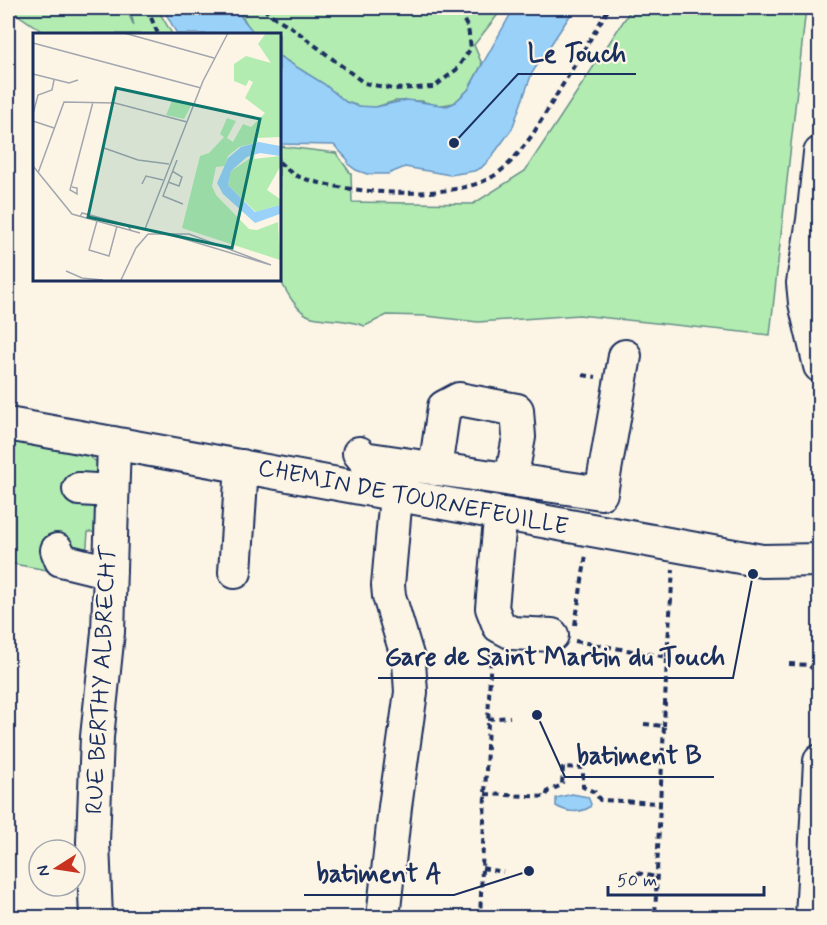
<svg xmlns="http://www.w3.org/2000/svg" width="827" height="925" font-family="Mynerve,sans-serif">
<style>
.green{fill:#b2ecb1;stroke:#668e88;stroke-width:1.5}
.water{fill:#99d1f8;stroke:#6790ba;stroke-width:1.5}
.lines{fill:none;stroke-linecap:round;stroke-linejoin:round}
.minor-casing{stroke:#1b2f5e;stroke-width:36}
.path{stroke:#1b2f5e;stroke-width:4;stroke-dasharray:6 4.5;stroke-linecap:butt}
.minor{stroke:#fcf5e5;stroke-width:32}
.labels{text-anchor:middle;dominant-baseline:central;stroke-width:4.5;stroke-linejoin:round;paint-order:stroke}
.street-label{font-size:24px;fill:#1b2f5e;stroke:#fcf5e5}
.inset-river{fill:none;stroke:#99d1f8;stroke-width:3}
.inset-road{fill:none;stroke:#a2a6af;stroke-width:1.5}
.view{fill:#0f766e;fill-opacity:0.15;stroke:#0f766e;stroke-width:3}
.inset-edge{fill:none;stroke:#1b2f5e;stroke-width:3}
.leader{fill:none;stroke:#1b2f5e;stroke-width:2}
.callout-dot{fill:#1b2f5e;stroke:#fcf5e5;stroke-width:2}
.callout-label{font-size:26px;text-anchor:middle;font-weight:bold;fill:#1b2f5e;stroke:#fcf5e5;stroke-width:4.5;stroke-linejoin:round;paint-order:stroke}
</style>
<rect width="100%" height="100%" fill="#fcf5e5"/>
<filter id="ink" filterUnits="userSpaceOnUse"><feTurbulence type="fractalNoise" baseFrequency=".0167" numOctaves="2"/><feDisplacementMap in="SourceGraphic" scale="12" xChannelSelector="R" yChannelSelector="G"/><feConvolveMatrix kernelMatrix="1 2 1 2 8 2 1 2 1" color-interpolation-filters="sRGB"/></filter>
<g filter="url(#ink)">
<path class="green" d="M8 8H126L134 26 130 8H157L172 34H46Z
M238 8H503L474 45 482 64 468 90 454 103 437 106 422 101H395L376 107 365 108 346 102 324 84 279 56V34H255L249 28Z
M632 8H806L770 335 579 315 478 322 426 316 387 315 365 326C346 319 331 321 312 317 298 314 285 290 279 277V146L336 153 351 174 352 202 473 204 525 171Z
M8 440 84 453 98 463 99 532H88L86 558 98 579 8 563Z"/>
<path class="water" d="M163 8H234L255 34H177Z
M514 8H582L573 11 532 73 512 129 490 159 481 168 474 171 450 175 405 167 388 174H367L356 170 348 164V160L334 145 279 144V56L324 84 346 102 357 106 376 107 407 100 447 106 454 103 468 90Z
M572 794 588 797 591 804 590 807C579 814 566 812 556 806V798Z"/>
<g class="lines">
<g class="minor-casing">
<path id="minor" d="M820 153 813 220 803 283 805 303 820 366
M8 424 762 561 820 560
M359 453 363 458 601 493 625 356
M435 469 444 407 459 399 517 410 519 437 511 480
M79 489 112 491
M503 514 499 531 492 608 499 626 512 633 552 635
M57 550 61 560 110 572
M235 572 242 466
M96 918 93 842 97 737 108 632 114 443
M383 918 395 807 411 692 409 662 389 596 388 585 396 496
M812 918 820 761"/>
</g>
<path class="path" d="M147 8 158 34
M264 8 268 13 291 27 364 83 394 89 434 87 456 70 471 48 468 28 457 8
M279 162C285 167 291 174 297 176 343 194 448 202 492 177 509 167 521 150 533 134L609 8
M583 375 596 377
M575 625 586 555
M575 641 667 657 664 726
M667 657 673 570
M789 664 808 665 820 674
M488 719 510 717
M644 724 664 726 660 803
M485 794 546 797 548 791 562 785 563 767 583 768V787L595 792 600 800 660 803 655 918
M482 868 503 872
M637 873 656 877
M480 918 491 649"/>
<use href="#minor" class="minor"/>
</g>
</g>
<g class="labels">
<g class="street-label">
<text transform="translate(413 498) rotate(11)">CHEMIN DE TOURNEFEUILLE</text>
<text transform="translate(102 680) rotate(-87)">RUE BERTHY ALBRECHT</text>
</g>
</g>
<g transform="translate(33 33)">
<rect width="248" height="248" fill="#fcf5e5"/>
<path d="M233 0H247V104L224 105 225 109 206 114 195 123 192 133 183 134 179 153 183 162 216 196 224 197 245 189 247 227 149 195 167 123 176 120 191 104 187 101 194 85 203 88 194 105 200 109 210 91 218 94 232 80 212 65 220 49 216 47 213 53 201 48V31L213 23 238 30 225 11ZM140 66 159 71 151 86 133 82ZM222 122 221 126 247 123V134L234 157 247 166V172L223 179 195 152 198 138Z" fill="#b2ecb1"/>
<path d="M226 109 247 113V123L227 120 214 124 198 138 195 152 222 179 247 172V181L222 190 190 161 184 150 195 125 208 114Z" fill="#99d1f8"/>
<path class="inset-river" d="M219 182 248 178"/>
<path class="inset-road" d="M91 0 181 25M0 10 168 55M0 41 36 50 45 47M0 81 5 62 19 57 21 47M0 88 21 95M71 115 105 127 136 131M144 127 130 163 150 171M0 133 39 181 107 200M5 140 31 69 82 70 154 89M135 149 146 153 149 144 139 138M109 151 113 143 130 147M39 154 44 155V161L37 157 60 69M47 184 49 180 94 192 98 197M64 188 56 217 76 223 84 193M112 196 170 48 195 0M115 201H156L238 232 138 202M33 238 49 245 70 247M88 247 103 215 115 201"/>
<path class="view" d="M83 55 227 86 199 215 55 184Z"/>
<rect width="248" height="248" class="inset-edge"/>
</g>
<path class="leader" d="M454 143L518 74H636M753 574L733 678H378M537 715L565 777H714M529 871L454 895H304"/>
<g class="callout-dot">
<circle cx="454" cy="143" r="6"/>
<circle cx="753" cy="574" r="6"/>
<circle cx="537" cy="715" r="6"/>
<circle cx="529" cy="871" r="6"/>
</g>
<g class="callout-label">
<text x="577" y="62">Le Touch</text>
<text x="555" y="665">Gare de Saint Martin du Touch</text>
<text x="639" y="764">batiment B</text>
<text x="379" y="882">batiment A</text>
</g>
<rect width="827" height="925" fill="none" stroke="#fcf5e5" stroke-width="30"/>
<rect x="15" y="15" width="797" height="895" fill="none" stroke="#1b2f5e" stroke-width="2" filter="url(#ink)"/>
<g transform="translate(57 868) rotate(258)"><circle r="28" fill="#fcf5e5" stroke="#a2a6af" stroke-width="1.5"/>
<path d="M0-4.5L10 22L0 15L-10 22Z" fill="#c8321e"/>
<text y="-9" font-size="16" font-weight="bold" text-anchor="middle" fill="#1b2f5e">N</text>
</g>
<path d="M608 886v9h156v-9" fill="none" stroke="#1b2f5e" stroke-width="3"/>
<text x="617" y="886" font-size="18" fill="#1b2f5e" stroke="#fcf5e5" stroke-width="4.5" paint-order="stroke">50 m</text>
</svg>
